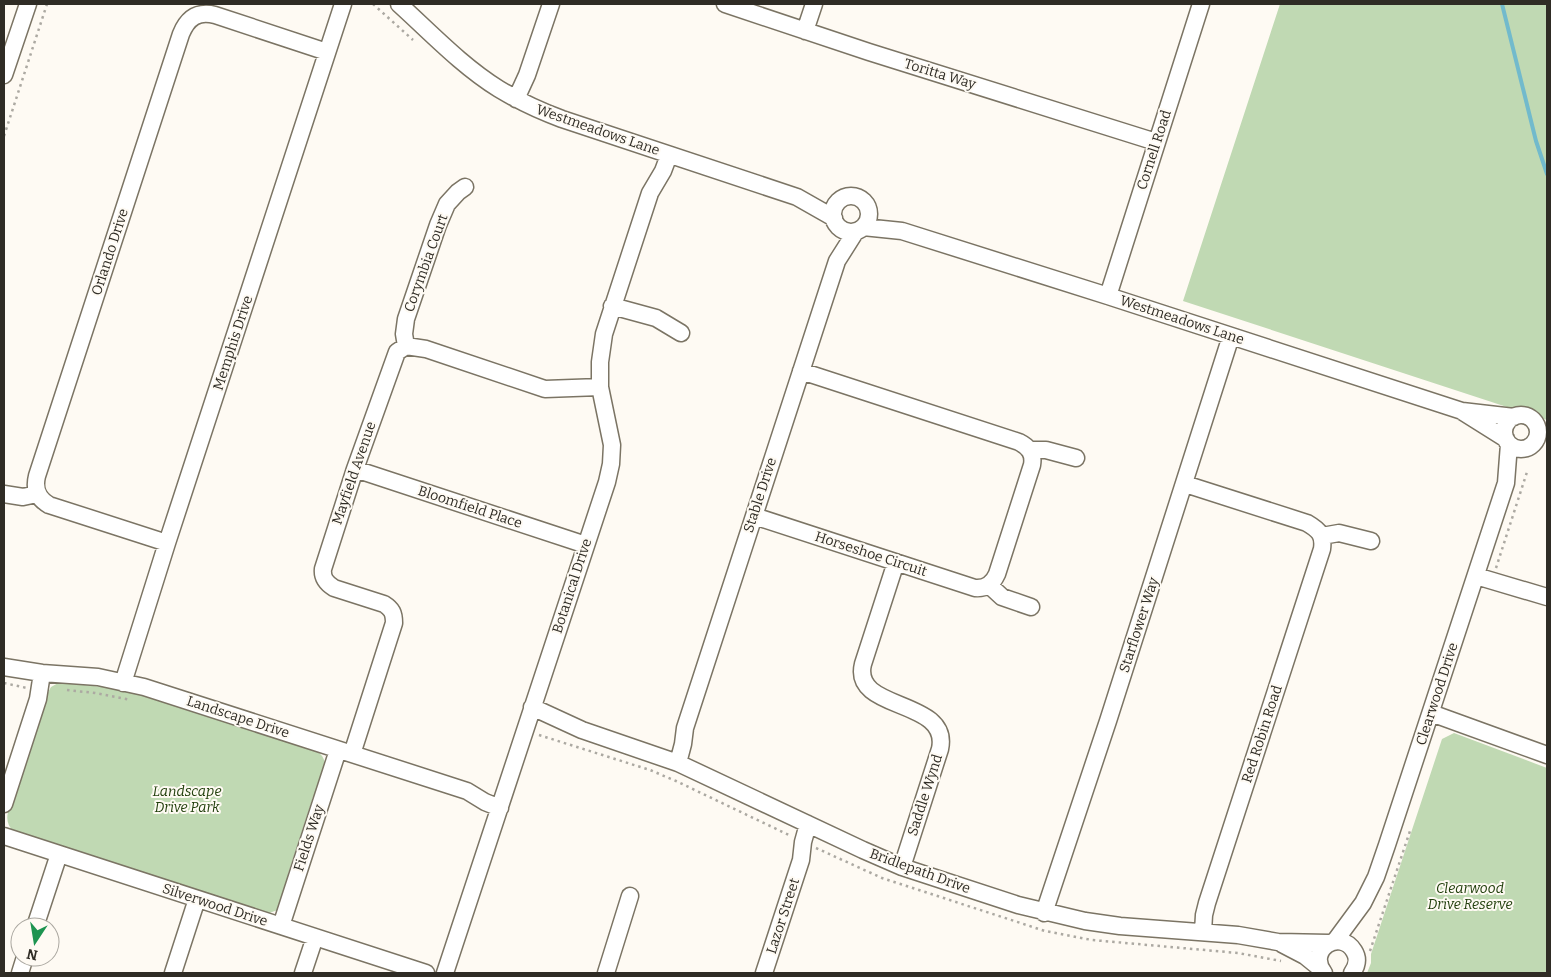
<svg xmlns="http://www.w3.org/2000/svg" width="1551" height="977" font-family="Bitter,serif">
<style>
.green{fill:#c0d9b3}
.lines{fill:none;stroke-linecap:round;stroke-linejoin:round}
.stream{stroke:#72bacc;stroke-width:4}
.minor-casing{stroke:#7b7464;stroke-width:19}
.path{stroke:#aca9a2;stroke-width:2.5;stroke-dasharray:2.5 4;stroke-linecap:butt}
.minor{stroke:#fff;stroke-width:16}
.labels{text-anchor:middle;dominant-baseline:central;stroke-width:4;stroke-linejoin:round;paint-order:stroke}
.street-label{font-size:14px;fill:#2f2c25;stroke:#fefaf3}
.park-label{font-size:14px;font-style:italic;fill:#213f0c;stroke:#fefaf3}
</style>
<rect width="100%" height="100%" fill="#fefaf3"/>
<path class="green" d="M1280 4H1547V420L1183 301Z
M60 682 110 688 152 698 315 750C333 760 322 778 318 794L313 797 288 874 290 881 278 910 266 914 14 832C8 826 6 820 8 812L46 696 51 687Z
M1454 733 1547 768V973H1367L1371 963V954L1442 739Z"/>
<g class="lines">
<path class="stream" d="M1502 4 1536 141 1547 174"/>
<g class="minor-casing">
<path id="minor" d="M399 4C431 33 462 66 499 89 519 101 540 111 562 119L797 197 834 218
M725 4 869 52 1156 142
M805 31 814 4
M4 75 28 4
M516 99 527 75 551 4
M833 214a18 18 0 1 1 36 0a18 18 0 1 1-36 0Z
M863 227 902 231 1108 296 1462 411 1514 417
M1108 296 1201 4
M612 306 656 318 681 333
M406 346 404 334 406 319 438 225 447 204 458 192 465 187
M1463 412 1506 439
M1504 432a17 17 0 1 1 34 0a17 17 0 1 1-34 0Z
M1030 450H1046L1076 458
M355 469 586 545
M1185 484 1307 523C1319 530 1324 535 1322 549L1207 903 1204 915 1203 932
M4 494 23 497 37 494
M754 516 975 588C986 589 993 583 997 574L1032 465C1034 454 1029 447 1019 442L801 371
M1322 536 1339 533 1371 541
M167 543 49 505C37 498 34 488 37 476L181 34C188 17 198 11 215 15L327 52
M896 562 863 664C851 712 951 698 940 749L902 867
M1476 576 1547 597
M989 585 1002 597 1031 607
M4 667 42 673 98 677 144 687 467 791 485 802 500 808
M123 683 167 543 343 4
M532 707 582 730 678 763 863 850 902 867 1018 905 1085 921 1120 926 1238 935 1278 942 1329 943
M1431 713 1547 755
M352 754 394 623C394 613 392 609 384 604L334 588C326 583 322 578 323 569L355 469 397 352 406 346 426 349 545 389 600 387
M678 763 683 744 685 728 837 261 856 231
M4 804 38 699 42 673
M4 836 426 973
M1044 913 1108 721 1231 336
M281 926 338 750
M35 927 59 854
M1335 941 1363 903 1376 877 1387 845 1506 483 1509 444
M1282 944 1305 956 1321 969
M20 973 25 957
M173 973 197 899
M303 973 315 937
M445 973 607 482 611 464 612 445 600 387V362L604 334 650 193 663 171 669 155
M606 973 630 896
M764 973 801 860 803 842 808 824
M1324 973C1306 950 1340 928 1354 951 1359 959 1357 966 1352 973"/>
</g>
<path class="path" d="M373 4 413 40
M4 136 47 4
M1496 568 1527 472
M4 683 27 688
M67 690 95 693 131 700
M539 735 650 770 676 781 791 836
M816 848 882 878 1045 931 1092 940 1238 953 1281 961
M1370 951 1410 831"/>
<use href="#minor" class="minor"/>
</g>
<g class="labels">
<g class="street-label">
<text transform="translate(940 74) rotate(17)">Toritta Way</text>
<text transform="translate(598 130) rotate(19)">Westmeadows Lane</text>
<text transform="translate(1154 150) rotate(-72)">Cornell Road</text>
<text transform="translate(110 252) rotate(-72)">Orlando Drive</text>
<text transform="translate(426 263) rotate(-70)">Corymbia Court</text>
<text transform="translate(1182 320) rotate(18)">Westmeadows Lane</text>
<text transform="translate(233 343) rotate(-72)">Memphis Drive</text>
<text transform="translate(354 473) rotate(-71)">Mayfield Avenue</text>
<text transform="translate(760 495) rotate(-72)">Stable Drive</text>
<text transform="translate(470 507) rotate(18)">Bloomfield Place</text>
<text transform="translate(871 554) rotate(18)">Horseshoe Circuit</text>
<text transform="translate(572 586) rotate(-72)">Botanical Drive</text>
<text transform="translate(1139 625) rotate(-72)">Starflower Way</text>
<text transform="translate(1437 694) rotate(-72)">Clearwood Drive</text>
<text transform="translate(238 717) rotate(18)">Landscape Drive</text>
<text transform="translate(1262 734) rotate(-72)">Red Robin Road</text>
<text transform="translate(925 795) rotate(-72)">Saddle Wynd</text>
<text transform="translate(309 838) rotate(-72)">Fields Way</text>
<text transform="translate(920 871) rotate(20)">Bridlepath Drive</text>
<text transform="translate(215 905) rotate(18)">Silverwood Drive</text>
<text transform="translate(783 916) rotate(-72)">Lazor Street</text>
</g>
<g class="park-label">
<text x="187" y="791">Landscape<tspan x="187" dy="16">Drive Park</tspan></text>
<text x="1470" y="888">Clearwood<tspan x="1470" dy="16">Drive Reserve</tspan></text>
</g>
</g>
<rect width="1551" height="977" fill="none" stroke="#2f2c25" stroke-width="10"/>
<g transform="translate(35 942) rotate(192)"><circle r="24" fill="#fefaf3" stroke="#aba8a1"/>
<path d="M0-4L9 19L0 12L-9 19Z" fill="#1d9450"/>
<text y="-8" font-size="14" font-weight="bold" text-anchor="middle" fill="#2f2c25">N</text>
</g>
</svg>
